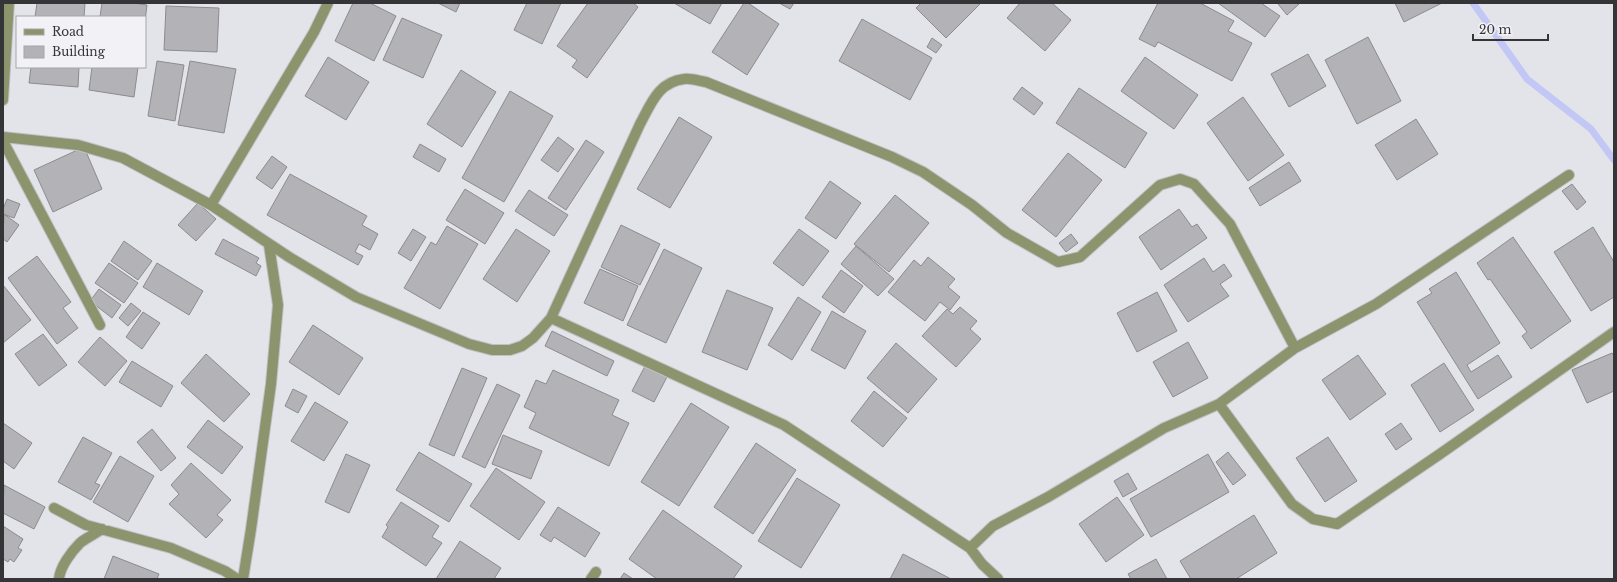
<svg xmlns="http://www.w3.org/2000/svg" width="1617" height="582" font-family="'Libre Baskerville',serif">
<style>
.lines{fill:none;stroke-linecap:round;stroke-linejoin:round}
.stream{stroke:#c2c7f5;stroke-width:7}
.building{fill:#b2b2b7;stroke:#8b8b90}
.minor-casing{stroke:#c0c1c5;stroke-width:12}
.minor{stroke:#8b946d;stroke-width:10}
</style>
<rect width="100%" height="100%" fill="#e3e4e9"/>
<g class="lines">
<path class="stream" d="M1473 3 1527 79 1591 129 1614 160"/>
</g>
<path class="building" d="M37 3H85L84 17H35Z
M102 3H133L147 5 145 21V17H100Z
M353 3H370L396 16 374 61 335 41Z
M438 3H460L456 12Z
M527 3H561L542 44 514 30Z
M588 3H633L638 7 587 78 572 67 577 60 557 46Z
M674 3H722L710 24Z
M744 3H748L779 24 747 75 712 52Z
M779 3H794L790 9Z
M921 3H981L946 38 916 8Z
M1020 3H1052L1071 20 1045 51 1007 18Z
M1158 3H1200L1234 21 1228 31 1252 43 1232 81 1158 42 1155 47 1139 39Z
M1218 3H1261L1280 16 1265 37Z
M1279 3H1298L1299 4 1287 15 1278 4Z
M1395 3H1442L1404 22Z
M166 6 219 8 217 52 164 50Z
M402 18 442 35 423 78 383 60Z
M862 19 932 58 910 100 839 61Z
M1368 37 1401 101 1357 124 1325 60Z
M932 38 942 45 936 53 927 47Z
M1308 54 1326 86 1289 107 1271 74Z
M328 57 369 82 346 120 305 96Z
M1145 57 1198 95 1174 129 1121 91Z
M157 61 184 65 175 121 148 116Z
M190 61 236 69 224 133 178 125Z
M31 67H79L78 87 29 83Z
M92 67H138L134 97 89 90Z
M461 70 496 92 462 147 427 124Z
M1022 87 1043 103 1034 115 1013 99Z
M1079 88 1147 133 1125 168 1056 123Z
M510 91 553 116 504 202 462 178Z
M1243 97 1284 155 1248 181 1207 123Z
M679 117 712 137 670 208 637 189Z
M1416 119 1438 154 1397 180 1375 145Z
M558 137 574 149 558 172 541 160Z
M586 140 604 152 566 210 548 198Z
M420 144 446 159 439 172 413 157Z
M84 147 102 189 53 212 34 170Z
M1068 153 1102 180 1056 237 1022 210Z
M272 156 287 167 272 189 256 178Z
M1289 162 1301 181 1260 206 1249 188Z
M290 174 367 216 362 225 378 234 370 250 359 244 355 252 363 256 358 265 267 215Z
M830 181 861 203 836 239 805 218Z
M1572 184 1586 202 1577 210 1562 191Z
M465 189 504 213 485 244 446 220Z
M529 190 568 215 554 236 515 211Z
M895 195 929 223 889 272 854 244Z
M7 199 20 204 14 218 3 214V209Z
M198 203 216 219 196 241 178 225Z
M1179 209 1192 227 1197 224 1207 238 1161 270 1139 237Z
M4 214 19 225 7 242 3 239Z
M621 225 660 244 640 285 601 267Z
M447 226 478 244 440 309 404 288 431 242 436 245Z
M1593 227 1614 262V297L1591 311 1554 252Z
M413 229 426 237 411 261 398 253Z
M516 229 550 251 517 302 483 279Z
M799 229 829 251 803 286 773 263Z
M1071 234 1078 243 1066 252 1059 243Z
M1513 237 1571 321 1531 349 1522 336 1527 332 1490 279 1488 280 1477 263Z
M223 239 259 258 256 263 261 266 256 276 215 254Z
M124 241 152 261 138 280 111 261Z
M856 246 894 279 878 296 841 264Z
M664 249 702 268 666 343 627 325Z
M37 256 71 302 63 308 78 328 57 344 8 278Z
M928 257 955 279 948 287 960 297 950 310 940 302 925 321 888 292 914 260 921 266Z
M1204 258 1213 272 1224 264 1232 276 1220 284 1229 296 1188 322 1164 285Z
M109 263 138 283 124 303 95 283Z
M157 263 203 291 189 315 143 287Z
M600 269 638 286 623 321 584 303Z
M841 270 863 286 844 313 822 297Z
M1456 272 1500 343 1467 365 1471 372 1498 355 1512 377 1478 399 1417 302 1432 293 1429 289Z
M3 285 31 320 3 343Z
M99 289 121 305 112 318 90 301Z
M727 290 773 308 747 370 702 352Z
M1157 292 1177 331 1137 352 1117 313Z
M798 297 821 312 792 360 768 345Z
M131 303 141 311 128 326 119 318Z
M960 307 977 321 970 329 981 339 956 367 922 336 947 309 953 314Z
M832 311 866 331 845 369 811 350Z
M143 312 160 323 142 349 126 337Z
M313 325 363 358 339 395 289 362Z
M552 331 614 361 607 376 545 346Z
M43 334 67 365 39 386 15 354Z
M100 337 127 361 105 386 78 362Z
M1188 342 1208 378 1173 397 1153 362Z
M896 343 937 379 908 413 867 378Z
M1612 353 1614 356V391L1587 403 1572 370Z
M206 354 250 394 224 422 181 383Z
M1358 355 1386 394 1350 420 1322 380Z
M132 361 173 386 161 407 119 382Z
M1444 363 1474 410 1440 432 1411 385Z
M645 366 667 377 654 402 632 391Z
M462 368 487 378 454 456 429 445Z
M553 370 619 400 612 415 629 423 609 466 529 428 536 413 524 407 536 380 546 384Z
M497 384 520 395 485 468 462 457Z
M293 389 307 396 298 413 285 406Z
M874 391 907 418 883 447 851 421Z
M315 402 348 422 324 461 291 441Z
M691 403 729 427 679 506 641 482Z
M208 420 243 447 222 474 187 447Z
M3 423 32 443 14 469 3 461Z
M1401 423 1412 439 1396 450 1385 434Z
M152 429 176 458 161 471 137 442Z
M503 435 542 451 531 479 492 464Z
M83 437 112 453 95 483 100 485 91 500 58 482Z
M1328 437 1357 481 1325 502 1296 458Z
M756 443 796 470 753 534 714 507Z
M419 452 472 484 449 522 396 490Z
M1228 452 1246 475 1233 485 1216 462Z
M346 454 370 465 349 513 325 502Z
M1208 454 1229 492 1151 537 1130 499Z
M120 456 154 476 128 522 93 502Z
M191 463 231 500 217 515 223 520 206 538 169 504 179 494 171 485Z
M496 468 545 502 519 540 470 506Z
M1128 473 1137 489 1123 497 1114 481Z
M797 478 840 505 801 568 758 541Z
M4 485 45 507 34 529 3 513Z
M1117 497 1144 535 1106 562 1079 524Z
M401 502 439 526 432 537 442 543 426 566 382 537 388 527 386 525Z
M558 507 600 533 585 557 554 537 551 542 540 535Z
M663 510 742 566 733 579H657L629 559Z
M1254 515 1277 553 1236 579H1191L1180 561Z
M3 526 23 539 18 548 22 550 14 562 10 559 8 562 3 559Z
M460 541 501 568 494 579H436Z
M903 554 951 579H890Z
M113 556 159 574 157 579H104Z
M1156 559 1167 579H1131L1128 574Z
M624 573 633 579H620Z"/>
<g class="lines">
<g class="minor-casing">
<path id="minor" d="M3 100 9 3
M3 137 78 145 123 158 211 205 289 257 356 297 469 344 492 350H510L522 346 533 338 551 318 640 124C651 104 658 82 684 79 691 78 699 81 706 82L892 157 923 172 972 205 1007 233 1058 262 1080 257 1160 185 1180 179 1194 184 1230 224 1295 348
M3 141 100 325
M211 205 314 32 328 3
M551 318 784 425 970 548 993 526 1048 497 1164 428 1219 404 1295 348 1376 304 1569 175
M1219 404 1292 504 1313 519 1337 524 1440 454 1614 332
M54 508 86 525 171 548 225 571 237 579
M970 548 982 564 998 579
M59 579C60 567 71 552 80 543 86 538 95 534 102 529
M243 579 251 529 271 384 278 305 269 245
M591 579 596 572"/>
</g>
<use href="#minor" class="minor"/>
</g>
<rect width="1617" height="582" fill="none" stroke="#353537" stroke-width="8"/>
<rect x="16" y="16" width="130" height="52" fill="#f1f1f6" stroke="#a6a6aa"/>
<rect x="24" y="29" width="20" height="6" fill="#8b946d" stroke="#a6a6aa"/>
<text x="52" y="36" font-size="12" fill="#353537">Road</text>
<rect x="24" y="46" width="20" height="12" fill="#b2b2b7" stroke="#a6a6aa"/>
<text x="52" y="56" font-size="12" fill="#353537">Building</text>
<path d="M1473 34v6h75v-6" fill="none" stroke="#353537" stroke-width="2"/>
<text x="1479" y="34" font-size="12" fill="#353537" stroke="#f1f1f6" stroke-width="3" paint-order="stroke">20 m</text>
</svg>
